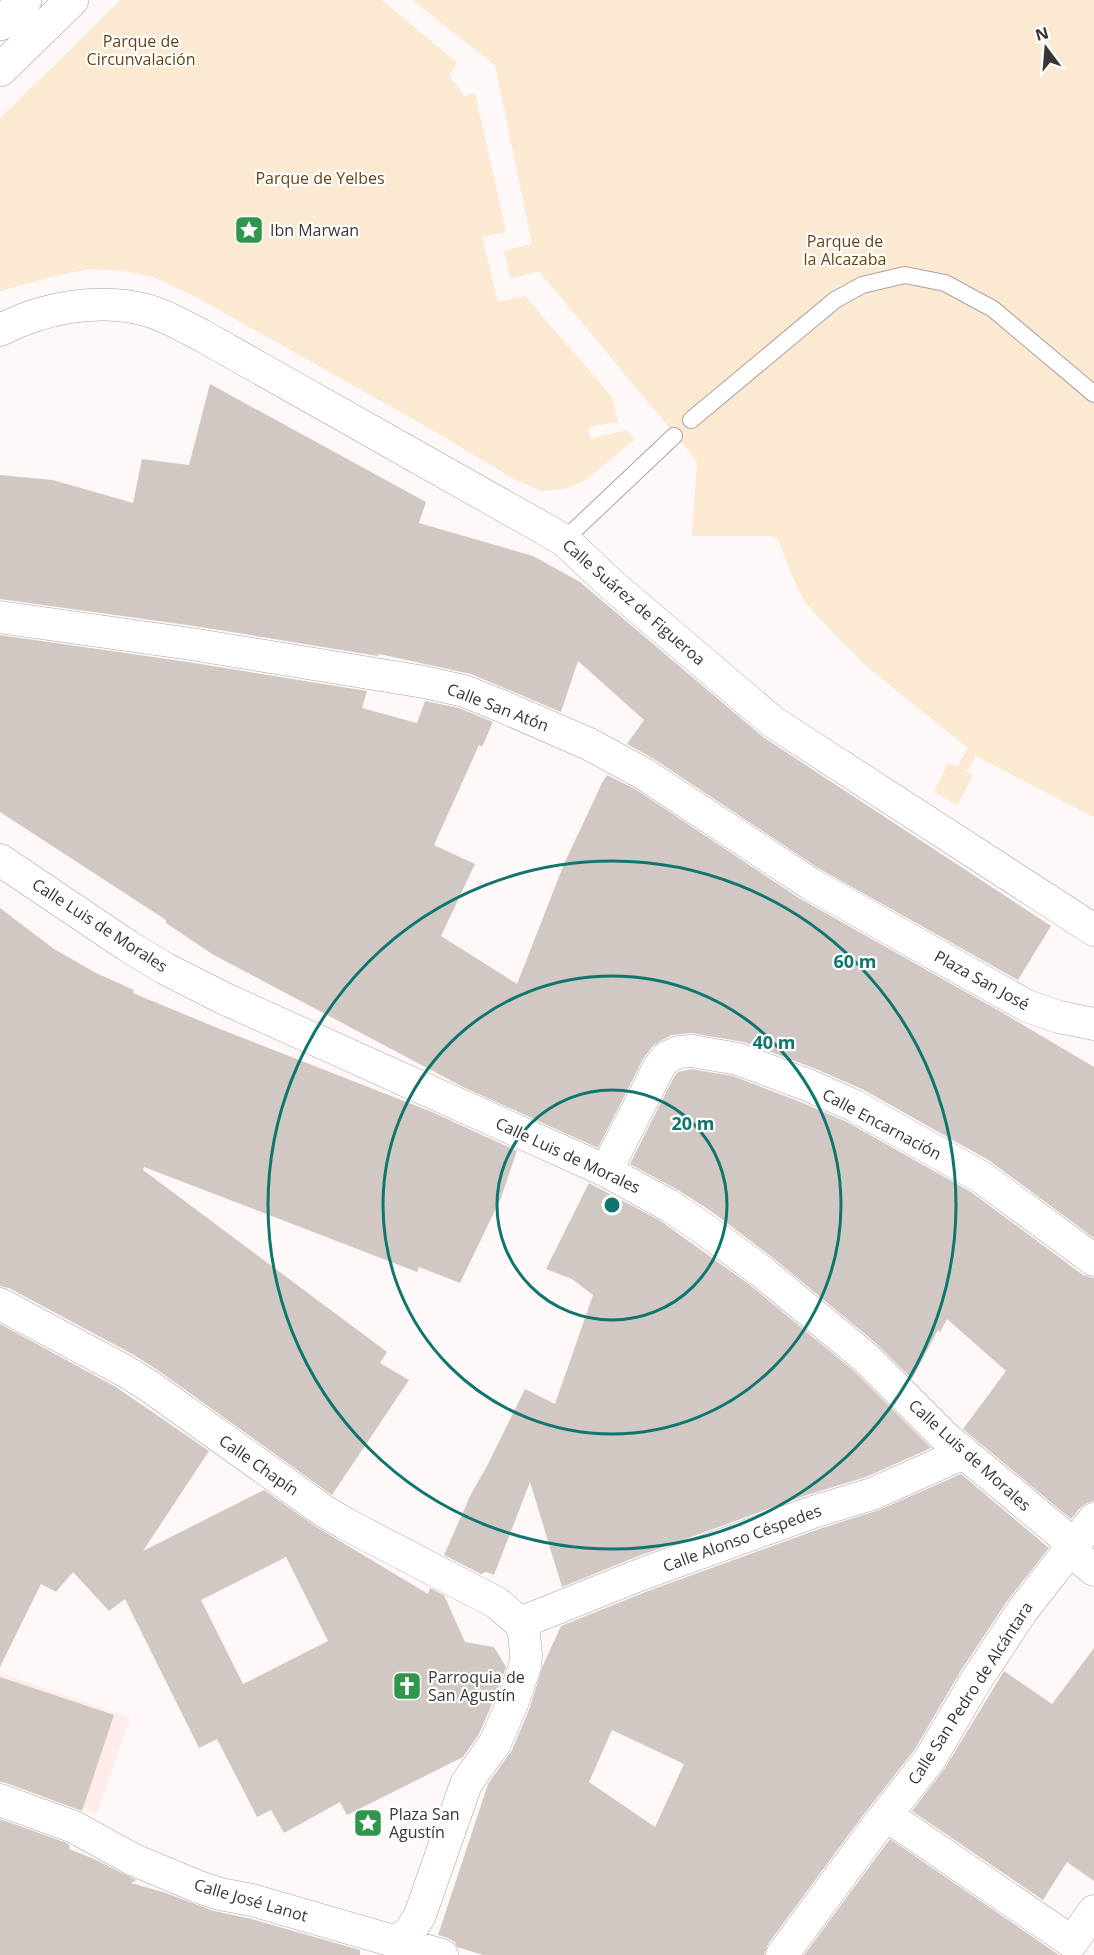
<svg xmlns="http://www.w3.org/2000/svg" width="1094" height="1955" font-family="'Open Sans',sans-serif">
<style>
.built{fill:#ffebe9}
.green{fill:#fbe9d2}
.building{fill:#d1c8c3;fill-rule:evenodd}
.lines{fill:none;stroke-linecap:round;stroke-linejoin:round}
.lane-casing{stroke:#aca2a1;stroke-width:18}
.street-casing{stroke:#aca2a1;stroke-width:33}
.primary-casing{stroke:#aca2a1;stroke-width:34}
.lane{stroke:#fff;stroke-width:16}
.street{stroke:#fff;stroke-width:32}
.primary{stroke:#fff;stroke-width:33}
.ring{fill:none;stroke:#0f766e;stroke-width:3}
.labels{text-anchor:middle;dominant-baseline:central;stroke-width:4.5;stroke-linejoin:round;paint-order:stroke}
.park-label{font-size:16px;fill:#654411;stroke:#fff}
.poi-label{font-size:16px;fill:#393535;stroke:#fff;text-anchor:start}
.street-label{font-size:16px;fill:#393535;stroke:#fff}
.centre{fill:#0f766e;stroke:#fff;stroke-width:3}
.ring-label{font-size:18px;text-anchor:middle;font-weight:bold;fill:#0f766e;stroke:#fff;stroke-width:4.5;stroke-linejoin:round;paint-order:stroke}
</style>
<rect width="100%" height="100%" fill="#fff8f8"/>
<path class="built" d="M0 1673 130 1718 96 1815 83 1807 0 1778Z"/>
<path class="green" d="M121 0H382L457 63 449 75 464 96 475 93 506 232 482 237 498 302 525 296 612 397 618 422 588 427 590 439 627 430 634 440 583 482 564 489 542 491 516 480 434 431 198 298 153 277 123 271 89 269 55 276 0 291V118Z
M412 0H1094V817L976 756 966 772 973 775 958 805 934 792 948 763 957 767 968 748 866 666 817 616 805 602 792 576 778 539 770 536H692L697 461 539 271 511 279 504 251 532 244 495 65Z"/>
<path class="building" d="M210 384 426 502 419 523 533 556 580 582 763 737 1051 926 1018 980 818 868 654 759 627 744 644 720 578 661 561 712 471 674 379 654 378 656 194 626 0 599V475L53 480 133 503 142 459 189 465Z
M0 635 188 662 367 691 362 708 417 723 425 701 459 708 493 722 482 747 479 745 434 845 475 864 441 936 517 984 564 864 602 783 607 775 635 789 799 898 1003 1013 1094 1067V1238L990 1161 864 1090 816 1069 744 1042 691 1033 672 1035 660 1041 653 1046 643 1059 598 1148 463 1087 212 954 166 923V920L0 812Z
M0 908 54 949 96 973 134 990 133 993 220 1029 432 1112 517 1151 501 1198 460 1283 419 1267 417 1272 144 1167 143 1170 387 1352 380 1363 409 1380 332 1495 159 1371 134 1355 9 1288 0 1286Z
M691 1069 733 1076 803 1103 847 1122 971 1192 1083 1275 1094 1278V1501L1087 1503 1080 1508 1071 1519 963 1429 1006 1371 947 1319 940 1332 938 1330 912 1379 877 1344 772 1257 711 1211 678 1190 630 1164 674 1077 678 1072Z
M589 1183 659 1220 750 1285 854 1371 931 1448 866 1477 807 1495 636 1557 562 1587 530 1482 494 1575 486 1572 481 1574 444 1555 471 1494 487 1466 525 1389 555 1404 593 1295 572 1279 546 1269Z
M0 1324 116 1387 209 1451 143 1551 264 1490 315 1526 428 1594 430 1588 444 1595 465 1642 494 1647 506 1667 495 1697 479 1734 463 1757 347 1815 340 1802 284 1833 271 1810 257 1817 217 1739 199 1748 125 1599 109 1611 73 1572 56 1592 41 1584 0 1667ZM286 1557 328 1641 243 1684 201 1600Z
M961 1474 1049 1548 1007 1601 960 1672 915 1749 861 1818 768 1944 764 1955H483L457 1947 455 1942 448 1938 438 1935 488 1784 512 1750 529 1710 543 1665 561 1626 648 1591 819 1529 879 1510ZM612 1730 684 1764 655 1827 589 1782Z
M1094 1648V1881L1067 1862 1043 1900 912 1811 945 1768 1004 1671 1052 1704Z
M0 1677 114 1715 82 1811 6 1783 0 1782Z
M0 1819 67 1843 70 1846 69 1849 94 1859 136 1880 131 1883 163 1892 214 1911 248 1918 360 1950V1955H0Z
M890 1839 1059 1955H804Z"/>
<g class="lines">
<g class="lane-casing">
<path id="lane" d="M691 420 835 300 862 285 905 275 945 283 993 309 1094 394
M564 540 674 436"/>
</g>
<g class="street-casing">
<path id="street" d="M0 330C43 308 98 297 146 310 165 315 183 326 201 335L564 540 612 585 773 722 1094 930
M0 617 191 644 424 682 464 691 499 705 589 744 644 774 809 883 1027 1006 1059 1017 1094 1024
M0 860 128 946 164 968 223 998 606 1171 668 1205 700 1226 761 1271 866 1358 946 1438 1060 1533 1082 1560 1094 1570
M606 1171 659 1067 667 1057 679 1052 692 1051 738 1059 810 1086 855 1106 981 1177 1094 1260
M0 1304 125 1371 149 1386 324 1511 346 1524 497 1603 520 1623 524 1633 526 1655 525 1666 512 1704 495 1743 466 1784 420 1915 411 1930 398 1941
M520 1623 642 1574 813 1512 872 1494 964 1453
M0 1800 74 1827 134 1860 199 1887 220 1894 252 1900 442 1955
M886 1815 1072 1942 1094 1911
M782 1955 875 1829 930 1759 975 1682 1022 1611 1094 1519"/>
</g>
<g class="primary-casing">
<path id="primary" d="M0 24 25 0
M0 70 72 0"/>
</g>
<use href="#lane" class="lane"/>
<use href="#street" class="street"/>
<use href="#primary" class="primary"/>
</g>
<g class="ring">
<circle cx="612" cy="1205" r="115"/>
<circle cx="612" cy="1205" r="229"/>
<circle cx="612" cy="1205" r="344"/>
</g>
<defs>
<g id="sight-square" transform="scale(1.5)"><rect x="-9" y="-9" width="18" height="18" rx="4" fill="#30964c" stroke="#fff"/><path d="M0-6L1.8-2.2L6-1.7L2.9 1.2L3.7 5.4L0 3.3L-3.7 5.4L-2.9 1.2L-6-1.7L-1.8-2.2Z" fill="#fff"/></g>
<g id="church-square" transform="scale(1.5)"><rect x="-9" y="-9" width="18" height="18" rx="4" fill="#30964c" stroke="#fff"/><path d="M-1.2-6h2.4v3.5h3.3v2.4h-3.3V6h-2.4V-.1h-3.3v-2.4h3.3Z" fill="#fff"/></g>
</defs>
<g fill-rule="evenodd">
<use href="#sight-square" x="249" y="230"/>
<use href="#church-square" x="407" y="1686"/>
<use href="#sight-square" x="368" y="1823"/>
</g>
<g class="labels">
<g class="park-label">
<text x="141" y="41">Parque de<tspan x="141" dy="18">Circunvalación</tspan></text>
<text x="320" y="178">Parque de Yelbes</text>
<text x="845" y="241">Parque de<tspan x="845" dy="18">la Alcazaba</tspan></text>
</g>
<g class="poi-label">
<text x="270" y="230">Ibn Marwan</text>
<text x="428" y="1677">Parroquia de<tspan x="428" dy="18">San Agustín</tspan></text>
<text x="389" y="1814">Plaza San<tspan x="389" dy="18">Agustín</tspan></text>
</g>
<g class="street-label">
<text transform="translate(634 602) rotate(41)">Calle Suárez de Figueroa</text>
<text transform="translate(498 707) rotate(21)">Calle San Atón</text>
<text transform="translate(100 925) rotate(33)">Calle Luis de Morales</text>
<text transform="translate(982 980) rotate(29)">Plaza San José</text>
<text transform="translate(882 1124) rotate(28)">Calle Encarnación</text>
<text transform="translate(568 1155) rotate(25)">Calle Luis de Morales</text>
<text transform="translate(970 1455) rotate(42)">Calle Luis de Morales</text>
<text transform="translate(259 1465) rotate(35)">Calle Chapín</text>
<text transform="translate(742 1538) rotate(-20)">Calle Alonso Céspedes</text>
<text transform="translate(970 1693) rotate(-57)">Calle San Pedro de Alcántara</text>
<text transform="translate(251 1900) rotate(16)">Calle José Lanot</text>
</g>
</g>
<circle cx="612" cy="1205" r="9" class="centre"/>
<g class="ring-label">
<text x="855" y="968">60 m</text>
<text x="774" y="1049">40 m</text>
<text x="693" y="1130">20 m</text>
</g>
<g transform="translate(1046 48) rotate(344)" stroke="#ffffff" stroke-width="4.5" paint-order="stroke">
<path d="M0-4.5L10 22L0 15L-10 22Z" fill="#393535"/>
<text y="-9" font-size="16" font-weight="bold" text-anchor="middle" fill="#393535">N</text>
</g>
</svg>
